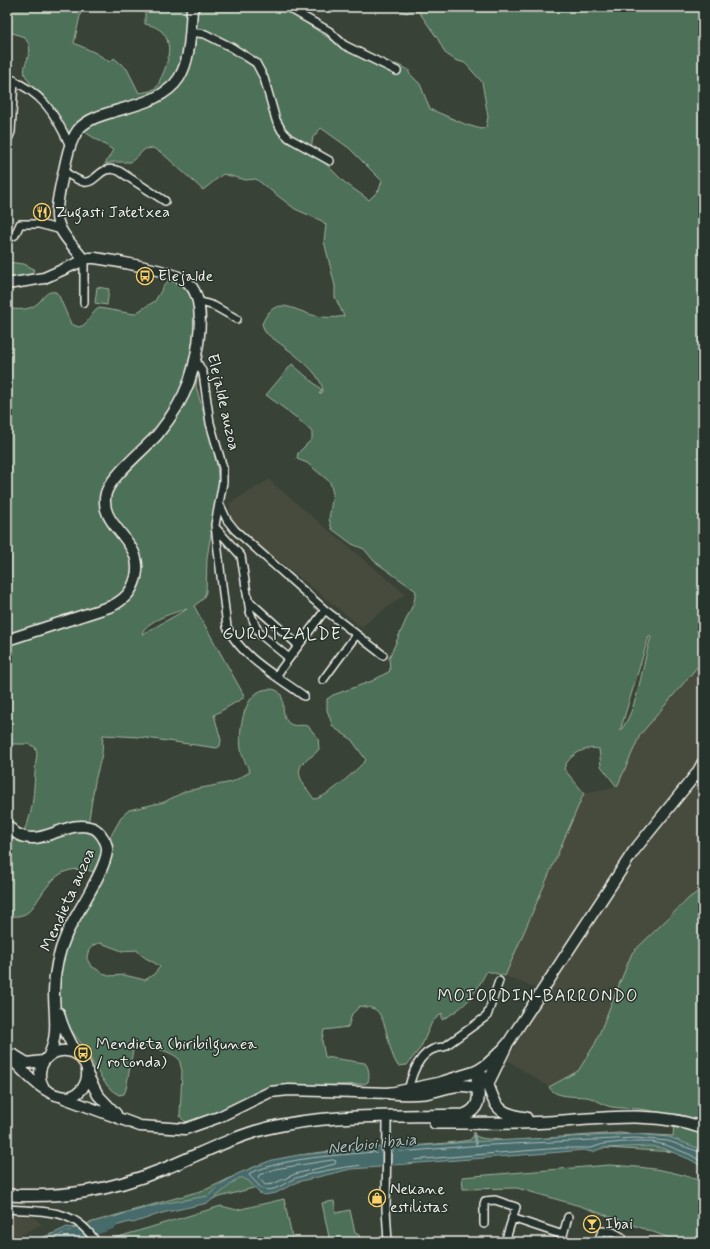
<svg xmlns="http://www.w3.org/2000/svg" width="710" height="1249" font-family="Mynerve,sans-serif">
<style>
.built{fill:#464c3e}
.green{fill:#4e6f59;stroke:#a1b0a0;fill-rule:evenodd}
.water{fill:#466b6a;stroke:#8ca19c}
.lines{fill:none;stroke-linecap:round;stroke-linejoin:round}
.shore{stroke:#aebbb6;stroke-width:1}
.stream{stroke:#8ca19c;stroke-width:2}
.river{stroke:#466b6a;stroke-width:12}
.street-casing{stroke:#f4f1e8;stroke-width:10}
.secondary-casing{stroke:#f4f1e8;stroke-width:13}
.primary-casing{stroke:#f4f1e8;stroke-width:14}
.street{stroke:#26332d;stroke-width:7}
.secondary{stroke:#26332d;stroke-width:10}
.primary{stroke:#26332d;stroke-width:11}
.labels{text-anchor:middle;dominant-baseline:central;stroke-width:3;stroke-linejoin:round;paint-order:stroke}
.poi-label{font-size:16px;fill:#f4f1e8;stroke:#26332d;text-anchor:start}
.street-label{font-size:16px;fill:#f4f1e8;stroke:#26332d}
.neighbourhood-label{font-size:17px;letter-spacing:1px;fill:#f4f1e8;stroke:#26332d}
.water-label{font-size:17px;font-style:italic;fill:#aebbb6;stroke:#26332d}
</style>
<rect width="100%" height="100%" fill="#394237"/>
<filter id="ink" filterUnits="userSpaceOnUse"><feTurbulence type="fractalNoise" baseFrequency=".025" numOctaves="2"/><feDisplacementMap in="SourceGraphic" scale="8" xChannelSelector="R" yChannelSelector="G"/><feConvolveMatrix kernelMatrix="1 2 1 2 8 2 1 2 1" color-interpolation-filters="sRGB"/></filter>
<g filter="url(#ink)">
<path class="built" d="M270 479 271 482 405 594 361 627 276 558 269 555 235 523 232 518 230 508V503Z
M703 660V888L689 898 632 953 595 1044 578 1071 549 1087 507 1060 545 992 505 976 584 793 617 787 640 735Z
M7 1215 33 1217 42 1224 7 1242Z"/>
<path class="green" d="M7 7H82L74 43 96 53 110 62 114 58 127 69 139 93C143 92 150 92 154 89 159 87 159 80 162 76 172 54 174 29 145 24V7H282L324 35 366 61 379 66 396 64 409 70V73L420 84 430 109 467 125 482 129 486 127 488 117 482 82 465 63 455 60 445 53 438 39 419 12 410 11 407 13 401 11V7H703V660L640 735 617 787 601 766 599 749C585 746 568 755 564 769L584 793 505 976 487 971C472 998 469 1004 442 1020V1013L432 1022 421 1047 407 1065 398 1066C387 1050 388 1023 378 1012 374 1007 365 1007 360 1006L352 1014 348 1027 324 1030 322 1040 325 1057 365 1063C369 1068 370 1075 368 1082L364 1084 289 1087 190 1122C184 1122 182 1120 180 1115L182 1071 179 1059C170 1050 144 1044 133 1050L126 1089 124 1094 119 1095C104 1088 95 1066 87 1052 80 1040 68 1029 63 1017 44 970 77 914 95 872 68 865 57 872 41 895 37 901 33 908 28 912 22 917 14 916 7 917V819L16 827 24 830C36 812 33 776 37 754L35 747 28 744H7V308C17 310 29 311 38 303 44 298 46 290 56 292L59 296 71 324 79 327C89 325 90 313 99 308L134 314 155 301 165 284 171 279C196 288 206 289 206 320L196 386 211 439 217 466 219 486 207 558 206 592 203 599 194 606 245 697 214 715 221 740 220 746 217 748 139 737 103 735 102 754 95 781 88 825 108 841 122 816 129 810 164 802 186 791 232 782 250 772C247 765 242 758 241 749 238 730 244 689 269 689 292 689 276 715 290 724 295 727 302 724 308 726L318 738 319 749C316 754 310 757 305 761 291 773 307 788 314 799 328 798 356 770 366 760L351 739 333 727 327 710V699L333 695 372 681 390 671 389 658 414 602 416 591 374 561 364 549 352 544 332 529 329 519 333 494 330 482 307 463 297 459 298 453 312 439V432L297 418 266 395 292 364 322 390 319 394 323 392C322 369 281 346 265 332L262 324C273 299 285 305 306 313 316 317 333 319 344 316L335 297V286L324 241 326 225 322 221 295 209 256 179 246 180 223 174 203 190 162 153 153 148 145 149 131 162H114L105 164 113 150 77 127 65 139 25 75C21 61 38 53 24 37L7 31ZM321 128 349 148 382 181 379 190 369 200 344 182 311 149 313 137ZM187 609 143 634H142C145 621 175 612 187 609ZM649 636 651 637C642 664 638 710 620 731ZM101 943 122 951 137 950C143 959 152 960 160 967L153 975 145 980 124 975 108 976 91 966 87 959C87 950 92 944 101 943Z
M7 262 24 264 34 269 32 275 7 288Z
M97 287 109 289 107 305 95 303Z
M703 888V1160L694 1153 570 1146 353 1161 54 1242H32L51 1234 207 1189C229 1179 252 1166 275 1160 339 1145 405 1150 470 1140L474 1135C484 1141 494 1138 505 1141L619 1133 673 1136 674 1123C657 1106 634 1110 612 1107 603 1106 596 1098 586 1097 576 1096 554 1098 549 1087L578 1071 595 1044 632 953 689 898Z
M609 1165C644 1167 670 1169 703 1182V1242H681L580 1206 517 1188 463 1189 462 1177Z
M284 1199 293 1242 105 1241 221 1206 237 1210Z
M334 1201 336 1213 350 1210 355 1233 359 1235 361 1242H330L322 1203Z"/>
<path class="water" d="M635 1134 669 1137 703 1150V1167L689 1159 665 1149 652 1146 603 1148 592 1152 584 1150 561 1152 393 1165V1148L470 1142Z
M381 1147 380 1167 351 1169 297 1182 276 1193 264 1195 259 1193 249 1181 243 1178H239L208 1203 162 1213 133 1223 129 1222 99 1231 94 1224 123 1214 161 1204 208 1196 220 1185 237 1174 272 1160 299 1155Z
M67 1227 77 1229 85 1238 76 1242H36Z"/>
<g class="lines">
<path class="shore" d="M374 1152 377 1154 375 1164C349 1166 322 1170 296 1178 285 1182 275 1193 262 1189L249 1175 250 1173C290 1157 332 1156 374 1152Z
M703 1153 668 1141 635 1138 470 1146 399 1152 397 1159 399 1161 561 1148H591L603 1144 623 1142H652L666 1145 691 1155 703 1163
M333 1160 336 1161 335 1164 295 1174 273 1184 265 1185 258 1177 259 1175 275 1169Z
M45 1242 68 1231 74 1232 78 1236V1242"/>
<path class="stream" d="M474 1133 476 1144"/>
<path class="river" d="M364 1161 409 1157
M58 1242 112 1223"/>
<g class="street-casing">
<path id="street" d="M287 7 329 31 344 45 397 71
M190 32 205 34 231 47 256 63 264 78 276 120 282 131 289 138 330 161
M7 78C42 92 55 113 70 146
M7 141 11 132 14 80
M64 172C70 175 78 181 84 182 97 184 100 163 119 171L165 201
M7 239 15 235 20 224H39L58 229
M84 260V303
M198 301 214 306 237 319
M195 358 203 373 210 423 223 468V482L215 525 227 627C242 658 277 676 304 696
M220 505 227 520 235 530 325 610 383 655
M216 528 241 556 250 612 256 627 261 635 289 658
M248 600 298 645
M276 676 325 610
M323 680 356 635
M408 1091C412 1072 421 1047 444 1047L487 1016 499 981
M387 1123 386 1209 388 1242
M7 1209C43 1212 74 1207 96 1242
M512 1218 563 1235 568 1217
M484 1224V1204L485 1201 495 1200 516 1207 505 1242
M598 1242 602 1231 613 1232 622 1237 621 1242"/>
</g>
<g class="secondary-casing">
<path id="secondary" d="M84 260C55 224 52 226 62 179 66 163 68 144 78 130 96 106 157 112 179 78 191 59 190 31 192 10L194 7
M7 284 44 278 89 258H95C116 261 170 270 186 281 210 299 197 358 189 382 182 401 170 419 158 434 145 449 111 476 106 493 97 527 145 539 136 577 132 592 125 599 112 606L7 640
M7 825C10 828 15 833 19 835 43 847 69 818 93 828 100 831 108 843 107 851 106 869 76 914 67 933 59 951 54 972 54 992 54 1014 59 1034 49 1055
M7 1054C22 1070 56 1111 79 1092 85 1087 88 1078 87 1070 86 1062 80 1059 76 1052 69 1040 62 1027 59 1013
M14 1055 27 1063 43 1061
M87 1074 98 1095 116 1114
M44 1088C30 1065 55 1041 78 1055
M64 1098 140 1126 185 1129 219 1117 270 1092 289 1090 390 1093 438 1083 477 1071 486 1065 506 1046 633 852 697 773 703 762"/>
</g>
<g class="primary-casing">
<path id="primary" d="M477 1071C500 1091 482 1112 526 1118
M488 1083 506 1046
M390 1093C402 1094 413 1094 425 1093 443 1090 458 1081 477 1088
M435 1123C472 1123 510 1124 548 1122 599 1119 654 1110 703 1128
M7 1195C67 1198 108 1191 164 1169 198 1155 232 1137 268 1128 331 1113 400 1117 464 1115 486 1107 476 1089 477 1071"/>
</g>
<use href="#street" class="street"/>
<use href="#secondary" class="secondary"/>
<use href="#primary" class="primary"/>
</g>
</g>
<defs>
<g id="restaurant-ring" transform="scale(0.9)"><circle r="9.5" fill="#26332d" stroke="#ffd166" stroke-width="1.5"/><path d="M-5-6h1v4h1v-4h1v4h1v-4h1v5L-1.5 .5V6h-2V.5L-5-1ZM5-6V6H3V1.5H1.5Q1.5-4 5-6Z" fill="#ffd166"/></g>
<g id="bus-ring" transform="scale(0.9)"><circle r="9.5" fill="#26332d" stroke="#ffd166" stroke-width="1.5"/><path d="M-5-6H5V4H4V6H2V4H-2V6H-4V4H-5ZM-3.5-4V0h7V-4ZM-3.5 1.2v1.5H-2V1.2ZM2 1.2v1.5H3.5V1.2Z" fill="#ffd166"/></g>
<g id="shop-ring" transform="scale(0.9)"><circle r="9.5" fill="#26332d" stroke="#ffd166" stroke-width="1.5"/><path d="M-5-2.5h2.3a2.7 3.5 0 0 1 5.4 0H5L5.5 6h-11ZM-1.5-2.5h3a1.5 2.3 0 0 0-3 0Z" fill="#ffd166"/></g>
<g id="bar-ring" transform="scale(0.9)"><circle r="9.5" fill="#26332d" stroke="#ffd166" stroke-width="1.5"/><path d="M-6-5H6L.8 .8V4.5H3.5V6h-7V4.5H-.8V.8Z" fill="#ffd166"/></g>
</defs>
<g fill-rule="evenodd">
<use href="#restaurant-ring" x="42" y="212"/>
<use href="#bus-ring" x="145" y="276"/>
<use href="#bus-ring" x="83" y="1053"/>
<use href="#shop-ring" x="377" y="1198"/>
<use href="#bar-ring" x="592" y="1224"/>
</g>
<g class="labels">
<g class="poi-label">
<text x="55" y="212">Zugasti Jatetxea</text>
<text x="158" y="276">Elejalde</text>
<text x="96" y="1044">Mendieta (biribilgunea<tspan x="96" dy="18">/ rotonda)</tspan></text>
<text x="390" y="1189">Nekane<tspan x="390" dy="18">estilistas</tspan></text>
<text x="605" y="1224">Ibai</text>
</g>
<g class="street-label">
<text transform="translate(223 402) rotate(77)">Elejalde auzoa</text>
<text transform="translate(68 900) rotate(-66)">Mendieta auzoa</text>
</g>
<g class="neighbourhood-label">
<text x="282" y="634">GURUTZALDE</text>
<text x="538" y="996">MOIORDIN-BARRONDO</text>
</g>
<g class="water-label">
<text transform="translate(372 1144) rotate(-6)">Nerbioi ibaia</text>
</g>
</g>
<rect width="710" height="1249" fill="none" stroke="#26332d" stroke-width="24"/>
<rect x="12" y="12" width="686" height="1225" fill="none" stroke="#f4f1e8" stroke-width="1.5" filter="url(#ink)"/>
</svg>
